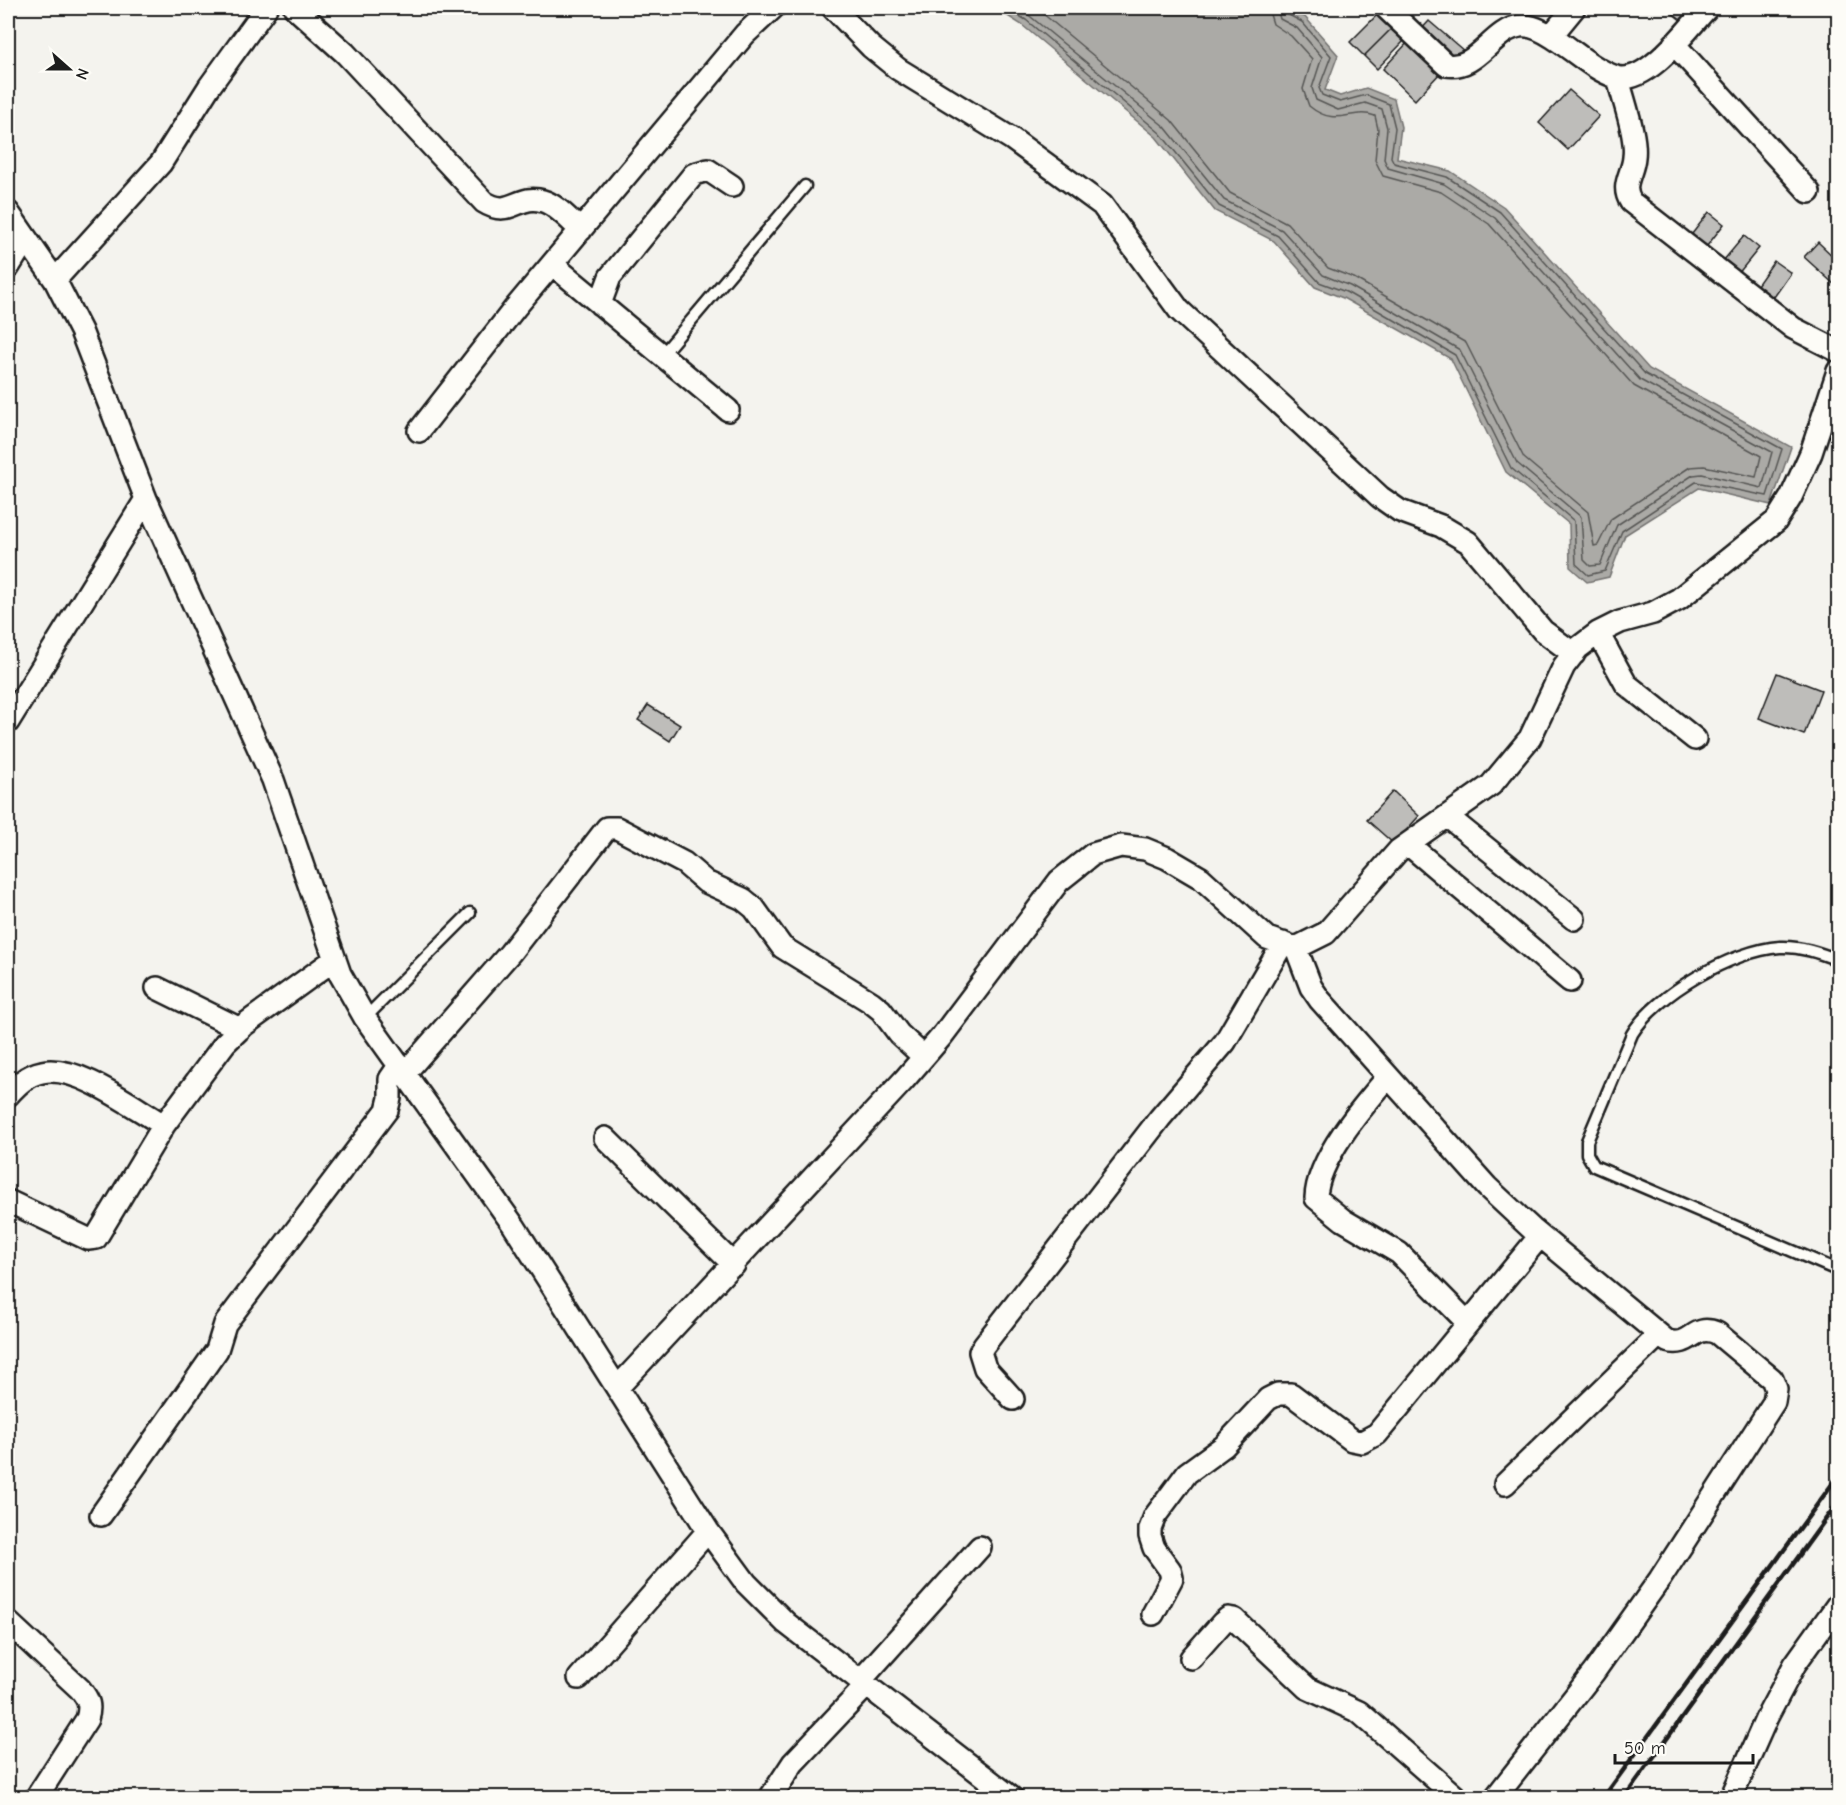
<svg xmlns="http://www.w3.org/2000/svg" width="1846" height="1805" font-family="'Comic Neue',sans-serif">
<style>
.water{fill:#abaaa6;stroke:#72716f;stroke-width:1.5}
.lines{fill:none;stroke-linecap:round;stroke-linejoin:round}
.shore{stroke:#555553;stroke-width:1.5}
.building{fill:#bebdba;stroke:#1c1c1c;stroke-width:1.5}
.lane-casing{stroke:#1c1c1c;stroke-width:15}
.street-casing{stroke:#1c1c1c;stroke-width:26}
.lane{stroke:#fdfcf7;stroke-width:10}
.street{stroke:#fdfcf7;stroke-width:21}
.rail{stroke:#1c1c1c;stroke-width:4.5}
</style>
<rect width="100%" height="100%" fill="#f4f3ee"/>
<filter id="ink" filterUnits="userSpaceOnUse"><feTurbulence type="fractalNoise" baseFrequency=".0167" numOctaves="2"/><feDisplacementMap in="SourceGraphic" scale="12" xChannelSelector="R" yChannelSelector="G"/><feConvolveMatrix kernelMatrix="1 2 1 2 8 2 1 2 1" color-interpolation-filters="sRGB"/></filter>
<g filter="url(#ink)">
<path class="water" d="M995 8H1285L1305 17 1338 55 1325 90 1340 96 1366 88 1394 99 1401 127 1397 158 1450 171 1504 207 1649 369 1791 447 1771 505 1699 488 1625 535 1609 577 1587 582 1570 567 1569 524 1506 472 1451 359 1343 298 1315 287 1274 241 1215 211 1156 137 1022 25Z"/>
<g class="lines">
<path class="shore" d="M1006 8 1026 20 1160 133 1219 206 1278 236 1319 282 1346 292 1455 355 1511 468 1574 521 1576 564 1588 575 1605 571 1622 531 1696 482 1767 496 1782 449 1645 374 1500 212 1447 177 1394 163 1391 157 1395 128 1389 104 1366 95 1340 102 1322 95 1319 88 1331 56 1302 22 1287 14 1284 8
M1020 8 1165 127 1224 200 1282 230 1323 275 1350 286 1460 350 1517 463 1581 517 1584 560 1590 566 1600 565 1617 525 1693 475 1702 474 1762 488 1772 452 1640 380 1495 218 1444 184 1388 168 1384 159 1387 128 1382 109 1365 103 1338 110 1316 100 1312 88 1322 57 1297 28 1280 19 1277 8
M1036 8 1171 120 1230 193 1287 223 1328 268 1354 278 1466 343 1524 458 1588 512 1594 546 1598 545 1611 519 1690 467 1704 466 1756 477 1761 456 1634 386 1489 224 1441 192 1383 176 1375 160 1378 129 1375 116C1352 107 1337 129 1309 106L1303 89 1312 59 1291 36 1273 24 1268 8"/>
</g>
<path class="building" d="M1666 8H1695L1683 22Z
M1378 14 1392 28 1364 56 1350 42Z
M1429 21 1464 51 1454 63 1419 32Z
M1392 28 1404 41 1377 69 1364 56Z
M1409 41 1442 71 1415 100 1383 69Z
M1569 90 1599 116 1568 150 1539 123Z
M1709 212 1724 224 1700 255 1685 243Z
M1744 236 1759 248 1733 280 1718 267Z
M1818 242 1838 261 1836 286 1804 257Z
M1774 261 1791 273 1767 307 1750 295Z
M1777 673 1821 690 1804 735 1759 718Z
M648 705 680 725 670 741 638 720Z
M1393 791 1419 816 1394 844 1367 820Z"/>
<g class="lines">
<g class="lane-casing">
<path id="lane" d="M662 355 805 186
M365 1018 470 913
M1837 1270 1594 1166 1587 1154V1141L1632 1034C1656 994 1733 950 1780 947 1800 946 1820 953 1838 960"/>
</g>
<g class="street-casing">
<path id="street" d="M295 8 345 53 484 202C511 219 518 193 543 201 557 205 570 221 581 230
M833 8 871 47 898 69 1012 139 1102 205 1179 310 1380 497 1400 511 1441 526 1468 542 1543 631 1574 654
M1386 8 1446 65C1477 71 1492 30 1520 26 1531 24 1545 32 1554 38 1573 50 1594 70 1616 77 1647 86 1688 28 1707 8
M1551 36 1574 8
M1674 44 1809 192
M1618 78C1623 100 1637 136 1634 157 1633 174 1620 185 1631 202L1793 328 1838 351
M8 212 55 280 81 331 146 499 273 780 340 974 365 1018 514 1226 708 1531 746 1583 786 1623 1012 1798
M552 264 728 410
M8 268 26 239
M55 280 161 163 209 87 266 8
M600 304 610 277 694 174 708 170 732 186
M419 431 515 308 745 34 773 8
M1598 633 1626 684 1695 739
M8 722 146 499
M1448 817 1574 919
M1408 844 1570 981
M1296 948 1311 987 1320 1000 1487 1187 1532 1229 1667 1341C1693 1348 1692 1323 1717 1333L1772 1379 1776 1389 1774 1402 1660 1579 1594 1672 1495 1798
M157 988 240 1029
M405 1073 510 953 607 828H617L684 863 706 882 743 899 754 908 782 947 871 1002 881 1010 899 1034 924 1057
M1388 1077C1363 1106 1317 1159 1316 1198L1343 1220 1399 1253 1468 1323
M8 1095C17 1085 27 1075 42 1072 77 1064 134 1108 164 1125
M605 1138 734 1265
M8 1201 88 1239 96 1238 164 1125 225 1043 244 1025 335 959
M617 1388 904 1080 942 1036 1059 881 1093 854 1121 846 1145 849 1167 858 1201 878 1267 938 1296 948 1326 933 1399 850 1491 785 1530 738 1564 666 1578 648 1598 633 1620 622 1653 613 1679 599 1776 521 1791 497 1811 453 1838 371
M1013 1399 985 1368 980 1352 984 1345 1160 1118 1225 1042 1283 943
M1505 1484 1659 1335
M101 1515 217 1350 225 1324 387 1110 390 1098V1079L399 1066
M1153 1614 1172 1578 1170 1570 1154 1548 1150 1536V1529L1155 1516 1187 1473 1224 1446 1268 1399 1278 1394H1291L1352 1440 1362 1442 1377 1434 1540 1236
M8 1622 80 1689C89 1700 91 1706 87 1719L36 1798
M1191 1658 1222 1623 1228 1618 1234 1619 1307 1688 1359 1712 1457 1798
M579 1678 708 1531
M860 1681 980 1547
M770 1798 793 1763 866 1686
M1731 1798 1767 1717 1795 1664 1838 1604"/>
</g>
<use href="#lane" class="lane"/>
<use href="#street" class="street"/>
<path class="rail" d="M1603 1798 1838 1476
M1624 1798 1838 1502"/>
</g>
</g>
<rect width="1846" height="1805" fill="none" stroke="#fdfcf7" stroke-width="30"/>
<rect x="15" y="15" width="1816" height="1775" fill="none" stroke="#1c1c1c" stroke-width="2" filter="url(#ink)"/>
<g transform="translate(69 69) rotate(111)" stroke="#fdfcf7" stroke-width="4.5" paint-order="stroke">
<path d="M0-4.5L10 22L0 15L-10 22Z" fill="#1c1c1c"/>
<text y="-9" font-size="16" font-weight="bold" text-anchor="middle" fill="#1c1c1c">N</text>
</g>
<path d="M1615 1754v9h138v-9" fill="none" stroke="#1c1c1c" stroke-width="3"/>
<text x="1624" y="1754" font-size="18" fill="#1c1c1c" stroke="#fdfcf7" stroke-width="4.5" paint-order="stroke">50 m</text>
</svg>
